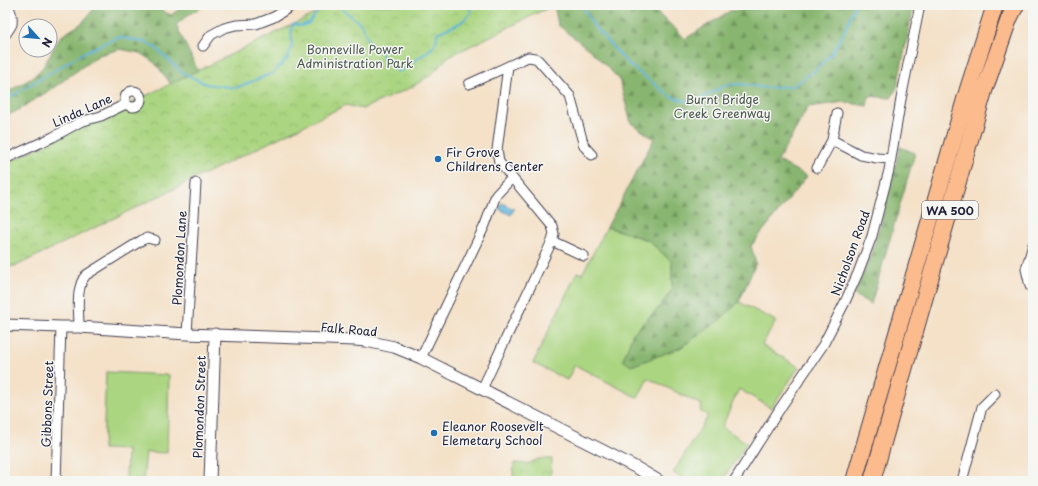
<svg xmlns="http://www.w3.org/2000/svg" width="1038" height="486" font-family="'Playpen Sans',sans-serif">
<style>
.grass{fill:#abd581;stroke:#667c5e}
.forest{fill:url(#forest-firs);stroke:#556c55}
.park{fill:url(#park-crowns);stroke:#667c5e}
.water{fill:url(#water-ripples);stroke:#3f6a8a}
.lines{fill:none;stroke-linecap:round;stroke-linejoin:round}
.stream{stroke:#5cb2d9;stroke-width:2}
.minor-casing{stroke:#423f50;stroke-width:11}
.tertiary-casing{stroke:#423f50;stroke-width:13}
.motorway-casing{stroke:#423f50;stroke-width:18}
.minor{stroke:#fff;stroke-width:9}
.tertiary{stroke:#fff;stroke-width:11}
.motorway{stroke:#fbbb8d;stroke-width:16}
.poi-dot{fill:#1f6fb2;stroke:#f6f6f2;stroke-width:1.5}
.labels{text-anchor:middle;dominant-baseline:central;stroke-width:3;stroke-linejoin:round;paint-order:stroke}
.shield{fill:#f6f6f2;stroke:#626272;stroke-width:1}
.shield-label{font-size:11px;font-weight:bold;fill:#22223b}
.park-label{font-size:12px;fill:#4b5850;stroke:#f6f6f2}
.street-label{font-size:12px;fill:#22223b;stroke:#f6f6f2}
.poi-label{font-size:12px;fill:#22223b;stroke:#f6f6f2;text-anchor:start}
</style>
<defs>
<pattern id="forest-firs" width="22" height="20" patternUnits="userSpaceOnUse"><rect width="22" height="20" fill="#88b66f"/><path d="M5 1l3.5 6h-7zM16 11l3.5 6h-7z" fill="#6f945c"/></pattern>
<pattern id="park-crowns" width="20" height="18" patternUnits="userSpaceOnUse"><rect width="20" height="18" fill="#abd581"/><path d="M2 6a3 3 0 1 1 6 0M12 15a3 3 0 1 1 6 0" fill="none" stroke="#93b770"/></pattern>
<pattern id="water-ripples" width="26" height="14" patternUnits="userSpaceOnUse"><rect width="26" height="14" fill="#5cb2d9"/><path d="M2 4q2-2 4 0t4 0M15 11q2-2 4 0t4 0" fill="none" stroke="#4c90b1"/></pattern>
</defs>
<rect width="100%" height="100%" fill="#f6f6f2"/>
<filter id="ink" filterUnits="userSpaceOnUse"><feTurbulence type="fractalNoise" baseFrequency=".025" numOctaves="2"/><feDisplacementMap in="SourceGraphic" scale="8" xChannelSelector="R" yChannelSelector="G"/><feConvolveMatrix kernelMatrix="1 2 1 2 8 2 1 2 1" color-interpolation-filters="sRGB"/></filter>
<filter id="wash" filterUnits="userSpaceOnUse"><feTurbulence type="fractalNoise" baseFrequency=".012" numOctaves="4" result="noise"/><feDisplacementMap in="SourceGraphic" scale="16" xChannelSelector="R" yChannelSelector="G"/><feGaussianBlur stdDeviation="0.9" result="paint"/><feColorMatrix in="noise" values="0 0 0 0 0 0 0 0 0 0 0 0 0 0 0 0 0 1.4 0 .05"/><feComposite in="paint" operator="in"/></filter>
<g filter="url(#wash)">
<rect width="100%" height="100%" fill="#f4e1c8"/>
<path class="grass" d="M607 227 648 240 672 262V290L659 308 633 333 716 323 739 302 776 321 762 345 799 367 771 408 739 389 722 427 747 443 722 481H689L673 473 708 416 700 411 702 405 648 378 638 398 575 365 567 380 533 363 577 272 582 274Z
M106 372 169 375 167 453 146 452 143 481H126L127 450 103 449Z"/>
<path class="forest" d="M97 5H150L171 15 185 5H206L188 15 176 25 198 71 171 84 155 63 140 53 120 49 99 55 53 88 15 112 5 116V92H7L32 78 43 67 60 37 82 23Z
M554 5H648L679 32 685 39 730 11 757 8 759 5H914L897 87 891 98 869 96 867 106 844 102 808 107 778 161 807 176 751 246 756 263 739 302 716 323 680 348 631 366 623 360 633 333 659 308 672 290V262L648 240 607 227 654 139 631 123 619 79 591 51 558 25Z
M900 147 915 153 871 304 854 295 870 258 882 219Z"/>
<path class="park" d="M333 5H554L448 57 431 75 410 88 362 109 346 105 18 265 5 268V164Z
M538 459H552L550 481H514L513 478 514 463 527 464Z"/>
<path class="water" d="M502 203 514 209 511 215 499 209Z"/>
<g class="lines">
<path class="stream" d="M337 5 361 24 369 43V46L381 49 384 61 399 72 428 51 436 43 437 33 460 23 470 14 471 5
M582 5 593 25 628 64 671 97 693 103 726 85 741 84 765 88 793 86 814 71 831 54 844 32 855 5
M5 100 85 52 118 37 145 42 156 48 181 72 206 84 236 88 273 73 288 58 292 45 291 29 294 24 301 26 309 23 323 5"/>
</g>
</g>
<g filter="url(#ink)">
<g class="lines">
<g class="minor-casing">
<path id="minor" d="M5 35C7 32 11 27 12 24 13 17 11 9 6 5
M203 46 211 35 224 28 236 25 256 24 274 17 293 5
M469 84 528 57 535 58 538 60 570 96 584 146 592 155
M125 99a8 8 0 1 1 16 0a8 8 0 1 1-16 0Z
M832 140 861 155 877 158 891 159
M5 159 53 137 80 122 101 116 126 104
M817 168 832 140 837 113
M552 241 584 256
M1033 245 1026 269 1030 286 1033 288
M79 327C79 312 75 287 86 275L142 240 147 238 155 240
M187 334 196 183
M421 358 485 225 496 195 512 178
M482 389 552 241 554 234 552 226 499 162 497 150 508 66
M56 481 61 327
M734 481 781 407 823 345 845 302 858 273 872 236 889 170 901 99 920 5
M962 481 982 407 995 394"/>
</g>
<g class="tertiary-casing">
<path id="tertiary" d="M5 325 61 327H79L187 334 355 340 366 341 394 347 421 358 637 468 659 481
M210 481 215 334"/>
</g>
<g class="motorway-casing">
<path id="motorway" d="M854 481 968 89 995 5
M872 481 984 91 1009 19 1016 5"/>
</g>
<use href="#minor" class="minor"/>
<use href="#tertiary" class="tertiary"/>
<use href="#motorway" class="motorway"/>
</g>
</g>
<g class="poi-dot">
<circle cx="438" cy="159" r="4"/>
<circle cx="434" cy="433" r="4"/>
</g>
<g class="labels">
<rect class="shield" x="922" y="201" width="56" height="18" rx="3"/>
<g class="shield-label">
<text x="950" y="210">WA 500</text>
</g>
<g class="park-label">
<text x="355" y="49">Bonneville Power<tspan x="355" dy="14">Administration Park</tspan></text>
<text x="722" y="99">Burnt Bridge<tspan x="722" dy="14">Creek Greenway</tspan></text>
</g>
<g class="street-label">
<text transform="translate(82 110) rotate(-24)">Linda Lane</text>
<text transform="translate(850 253) rotate(-70)">Nicholson Road</text>
<text transform="translate(179 258) rotate(-87)">Plomondon Lane</text>
<text transform="translate(349 329) rotate(5)">Falk Road</text>
<text transform="translate(47 404) rotate(-88)">Gibbons Street</text>
<text transform="translate(199 407) rotate(-88)">Plomondon Street</text>
</g>
<g class="poi-label">
<text x="446" y="152">Fir Grove<tspan x="446" dy="14">Childrens Center</tspan></text>
<text x="442" y="426">Eleanor Roosevelt<tspan x="442" dy="14">Elemetary School</tspan></text>
</g>
</g>
<rect width="1038" height="486" fill="none" stroke="#f6f6f2" stroke-width="20"/>
<g transform="translate(38 38) rotate(117)"><circle r="19" fill="#f6f6f2" stroke="#a1a1a9"/>
<path d="M0-3L7 15L0 10L-7 15Z" fill="#1f6fb2"/>
<text y="-6" font-size="11" font-weight="bold" text-anchor="middle" fill="#22223b">N</text>
</g>
</svg>
